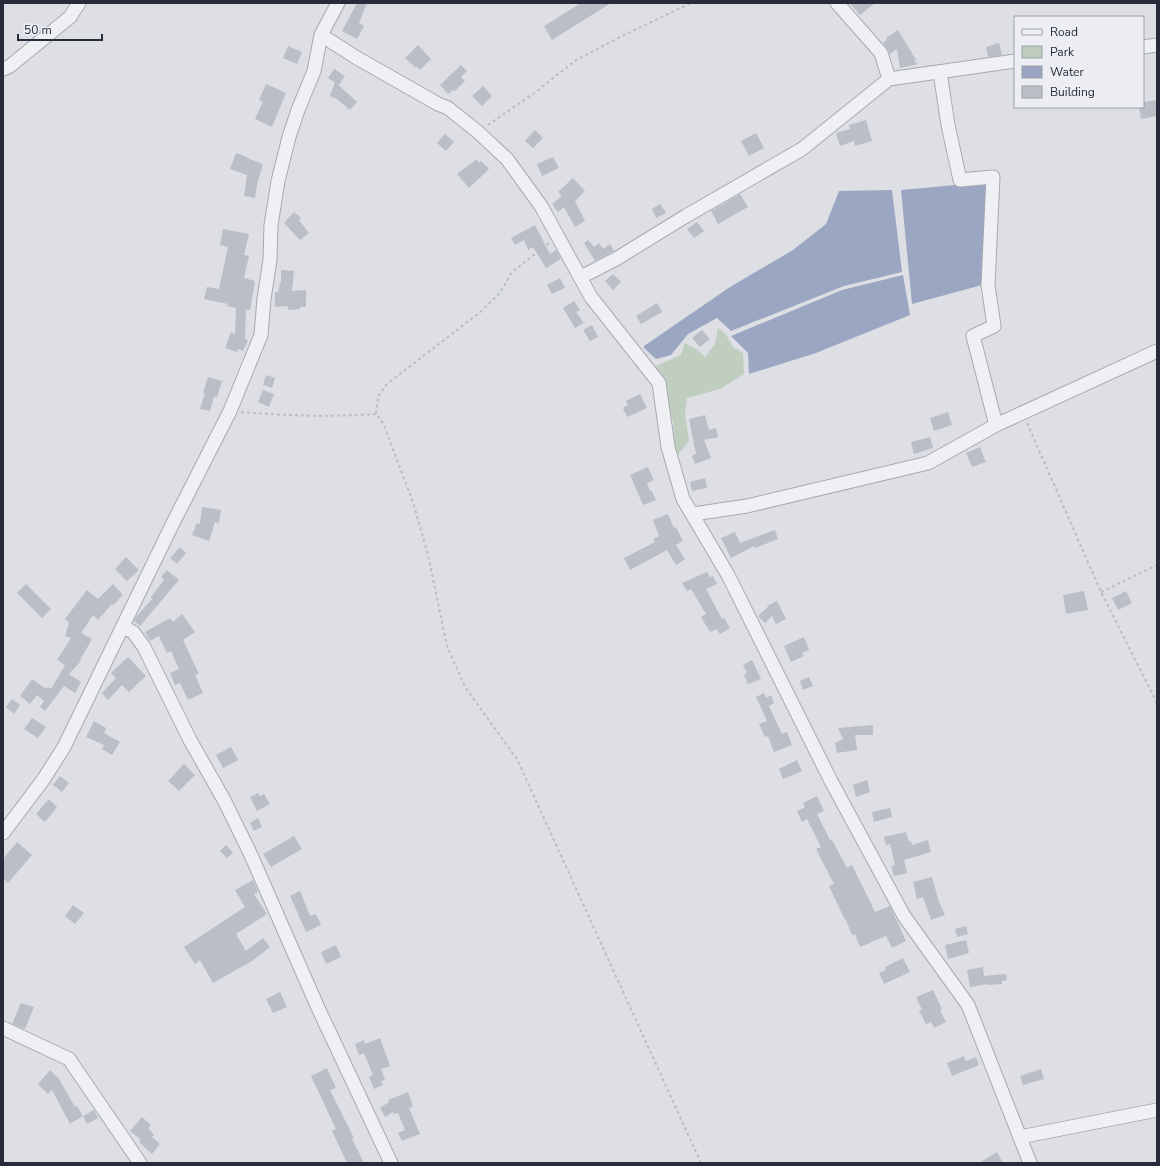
<svg xmlns="http://www.w3.org/2000/svg" width="1160" height="1166" font-family="'Nunito Sans',sans-serif">
<style>
.green{fill:#c0cebf}
.water{fill:#9ba7c2}
.building{fill:#bbbdc7}
.lines{fill:none;stroke-linecap:round;stroke-linejoin:round}
.minor-casing{stroke:#a7a9b2;stroke-width:15}
.path{stroke:#bbbdc4;stroke-width:2;stroke-dasharray:3 3;stroke-linecap:butt}
.minor{stroke:#eff0f4;stroke-width:13}
</style>
<rect width="100%" height="100%" fill="#dddfe5"/>
<path class="green" d="M718 328 725 333 733 347 743 353 744 374 720 389 687 398 685 414 689 441 676 457 673 421 656 366 681 355 685 343 696 349 705 357 715 344Z"/>
<path class="water" d="M988 182 982 285 912 304 901 190Z
M892 190 902 272 844 286 731 331 717 318 688 334 671 355 656 359 644 348V346L730 287 793 250 826 224 839 191Z
M903 275 910 315 816 353 749 374 748 353 731 336 842 290Z"/>
<path class="building" d="M357 3H367L359 23 364 26 357 39 342 31Z
M581 3H611L552 40 544 26Z
M850 3H875L860 15Z
M898 30 916 60 914 61 918 64 900 68 897 49 890 54 887 48 883 43 887 40 886 38Z
M999 43 1002 55 988 57 986 47Z
M418 45 431 59 420 70 417 67 416 68 405 58Z
M288 46 302 52 297 64 283 58Z
M461 65 467 71 461 77 465 81 455 91 453 90 448 94 440 85Z
M334 69 345 76 339 85 328 78Z
M335 82 357 102 350 110 337 99 330 96Z
M266 84 286 93 272 127 255 119 263 102 259 100Z
M483 86 492 96 482 106 472 96Z
M1157 100V116L1141 119 1139 107H1143V102Z
M866 120 872 141 855 146 854 141 840 146 836 133 850 129 849 125Z
M535 130 543 138 533 148 525 141Z
M756 133 764 148 749 156 741 141Z
M445 134 454 142 446 151 437 143Z
M236 153 247 157V158L263 164 257 184 255 198 244 196 247 175 230 169Z
M553 157 559 168 542 176 537 164Z
M477 159 479 163 481 161 489 169 469 188 457 174Z
M573 178 585 191 575 201 585 221 575 227 564 207 558 212 552 204 562 196 558 192Z
M740 194 748 207 718 224 711 211Z
M660 204 666 213 656 218 652 209Z
M294 212 301 218 299 220 309 233 300 240 284 223Z
M697 222 704 231 694 238 687 229Z
M535 225 550 254 556 250 561 259 546 268 533 247 528 250 524 240 515 245 511 238Z
M223 229 249 234 244 255 249 256 244 278 255 281 250 310H246L245 339 248 340 243 351 238 349 237 352 225 348 231 332 235 334 236 308 227 306 228 304 204 299 207 287 219 289 228 247 220 245Z
M588 240 594 247 599 243 603 249 610 244 614 251 595 261 584 243Z
M281 270 294 271 292 291 306 290V307H300V309L288 310V306L275 307V292H278L280 283H281Z
M613 274 621 282 613 290 605 281Z
M560 278 565 288 552 294 547 285Z
M574 301 580 310 576 312 584 323 575 328 563 308Z
M657 303 662 312 641 324 636 316Z
M592 325 598 337 590 341 583 330Z
M702 330 710 339 700 347 692 338Z
M266 375 275 378 272 388 263 385Z
M208 377 222 381 217 397 214 396 210 411 200 409 205 393H203Z
M263 390 274 394 269 407 258 402Z
M640 394 647 408 627 417 623 408 628 405 626 401Z
M948 412 952 425 934 431 930 418Z
M705 415 709 430 716 428 718 437 704 440 711 458 695 464 692 456 696 454 689 419Z
M930 437 933 448 914 454 911 442Z
M980 447 986 462 972 467 966 453Z
M648 467 654 480 647 483 650 491H652L656 500 643 505 630 475Z
M705 478 707 488 692 491 690 482Z
M202 507 221 510 219 523 215 522 209 541 192 535 197 523 200 524Z
M668 514 674 528 676 527 683 541 676 545 685 559 676 565 667 550 630 570 624 558 655 542 653 539 659 536 653 520Z
M775 530 778 539 755 548 754 546 731 558 721 538 735 532 740 543Z
M180 547 186 553 177 564 170 558Z
M126 557 139 570 127 581 115 569Z
M167 570 179 580 140 626 134 621 136 617 152 599 151 597 164 580 161 577Z
M707 572 710 577 706 579 713 576 717 584 706 589 722 619 724 618 730 628 720 634 717 629 710 632 701 617 706 614 691 589 687 591 682 583Z
M26 584 51 609 42 618 17 593Z
M113 584 123 595 113 605 112 604 98 620 93 615 81 633 92 639 80 660 81 661 69 674 81 682 75 693 64 686 45 711 40 707 44 701 37 695 30 704 20 696 32 679 46 689 48 687 51 689 65 665 57 660 71 638 65 636 69 623 65 619 87 590 98 599Z
M1084 591 1088 610 1066 614 1063 595Z
M1126 591 1132 603 1118 610 1112 598Z
M777 601 786 619 776 624 772 616 765 623 758 616 768 607 767 606Z
M182 614 195 632 183 640 199 674 195 675 203 693 188 700 180 683 175 685 170 673 179 669 171 651 167 653 159 636 150 641 145 632 170 618 173 622Z
M804 637 809 650 802 653 804 656 791 662 784 646Z
M128 657 146 676 129 692 122 685 108 700 102 693 116 678 111 673Z
M752 660 761 679 748 684 744 675 747 673 743 665Z
M809 677 813 686 803 690 800 681Z
M764 693 766 698 771 695 774 703 769 706 782 734 787 732 792 745 774 752 768 736 765 737 759 724 767 721 756 697Z
M12 699 20 705 14 714 6 707Z
M32 718 46 727 38 738 24 729Z
M94 721 106 728 104 733 120 742 112 755 102 749 104 745 86 737Z
M873 725V735H855L857 750 837 753 835 743 843 739 838 728Z
M231 747 238 760 223 768 216 755Z
M797 760 802 771 783 779 779 769Z
M184 764 195 775 179 791 168 781Z
M60 776 69 783 62 792 53 785Z
M867 780 870 792 856 797 853 785Z
M258 793 260 796 264 794 270 804 257 811 250 797Z
M817 796 824 811 817 814 830 840H832L847 868 852 865 875 912 890 906 906 941 892 948 886 936 860 947 855 934 852 935 846 920H845L829 886 834 884 816 849 821 847 807 819 802 822 797 811 805 807 803 803Z
M49 799 57 807 45 822 36 814Z
M890 808 892 817 874 822 872 812Z
M258 818 262 827 254 831 250 823Z
M906 832 909 842 911 841 912 845 928 840 931 852 904 860 907 873 894 876 891 866 895 865 890 844 886 845 884 837Z
M294 836 302 849 271 867 263 854Z
M17 842 32 855 8 883 3 878V859Z
M226 845 233 853 227 858 220 851Z
M932 877 939 902 945 915 931 920 923 897 917 899 913 882Z
M253 880 258 892 254 894 267 914 236 934 246 951 263 938 270 947 252 961 213 983 200 960 195 964 184 947 245 907 235 890Z
M300 891 310 916 316 914 321 925 306 932 290 896Z
M73 905 84 913 75 924 65 916Z
M966 926 968 934 957 937 955 929Z
M966 940 969 953 948 959 945 945Z
M336 945 341 957 326 964 321 952Z
M903 958 910 972 884 984 879 973 886 970 885 967Z
M983 967 984 976 1006 974 1007 980 1002 981V984L988 985V984L970 987 967 970Z
M933 990 942 1009 940 1010 946 1022 934 1028 931 1022 926 1024 919 1011 922 1010 916 997Z
M280 992 287 1007 273 1013 266 999Z
M21 1003 34 1007 25 1029 12 1024Z
M380 1038 390 1066 381 1069 385 1080 381 1081 383 1085 374 1089 369 1077 373 1075 364 1053 359 1055 355 1044 364 1040 365 1044Z
M964 1056 966 1061 976 1057 979 1065 952 1076 947 1063Z
M327 1068 336 1088 330 1090 354 1138 352 1139 364 1163H347L332 1131 336 1129 311 1076Z
M1041 1069 1044 1079 1023 1085 1020 1076Z
M50 1070 59 1079 75 1107 77 1106 83 1116 70 1124 52 1090 48 1094 38 1084Z
M408 1092 413 1107 409 1108 420 1134 402 1141 398 1133 405 1130 398 1113 394 1114 393 1112 385 1117 380 1108 389 1102 388 1100Z
M94 1110 98 1118 87 1124 83 1116Z
M142 1117 151 1125 148 1128 154 1135 152 1137 160 1144 152 1154 139 1142 141 1140 130 1131Z
M997 1152 1003 1163H979Z"/>
<g class="lines">
<g class="minor-casing">
<path id="minor" d="M837 3 881 53 889 79
M321 35 357 58 438 104 448 108 478 132 507 159 541 206 591 297 659 383 668 447 683 499 728 575 831 781 904 916 968 1005 1030 1163
M1143 47 1157 45
M3 69 10 66 70 17 79 3
M940 72 948 125 960 180 993 177 988 285 994 326 973 336 996 425
M581 277 616 259 686 216 802 149 889 79 1015 61
M693 514 747 506 928 463 996 425 1157 351
M123 627 133 632 144 647 190 740 224 800 250 853 319 1010 391 1163
M3 833 43 780 64 747 173 523 230 411 261 335 264 299 270 260 271 225 278 181 289 137 298 110 314 71 321 35 338 3
M3 1028 69 1059 140 1163
M1020 1137 1157 1110"/>
</g>
<path class="path" d="M488 125 537 91 576 60 622 36 691 3
M549 243 512 272 500 293 479 313 387 384 378 396 376 414 383 423 413 502 428 555 447 646 465 687 517 759 701 1163
M241 412C287 416 331 417 376 414
M1027 423 1101 592 1157 703
M1101 592 1157 565"/>
<use href="#minor" class="minor"/>
</g>
<rect width="1160" height="1166" fill="none" stroke="#282b3a" stroke-width="8"/>
<rect x="1014" y="16" width="130" height="92" fill="#eceef3" stroke="#9ea0a9"/>
<rect x="1022" y="29" width="20" height="6" fill="#eff0f4" stroke="#9ea0a9"/>
<text x="1050" y="36" font-size="12" fill="#282b3a">Road</text>
<rect x="1022" y="46" width="20" height="12" fill="#c0cebf" stroke="#9ea0a9"/>
<text x="1050" y="56" font-size="12" fill="#282b3a">Park</text>
<rect x="1022" y="66" width="20" height="12" fill="#9ba7c2" stroke="#9ea0a9"/>
<text x="1050" y="76" font-size="12" fill="#282b3a">Water</text>
<rect x="1022" y="86" width="20" height="12" fill="#bbbdc7" stroke="#9ea0a9"/>
<text x="1050" y="96" font-size="12" fill="#282b3a">Building</text>
<path d="M18 34v6h84v-6" fill="none" stroke="#282b3a" stroke-width="2"/>
<text x="24" y="34" font-size="12" fill="#282b3a" stroke="#eceef3" stroke-width="3" paint-order="stroke">50 m</text>
</svg>
